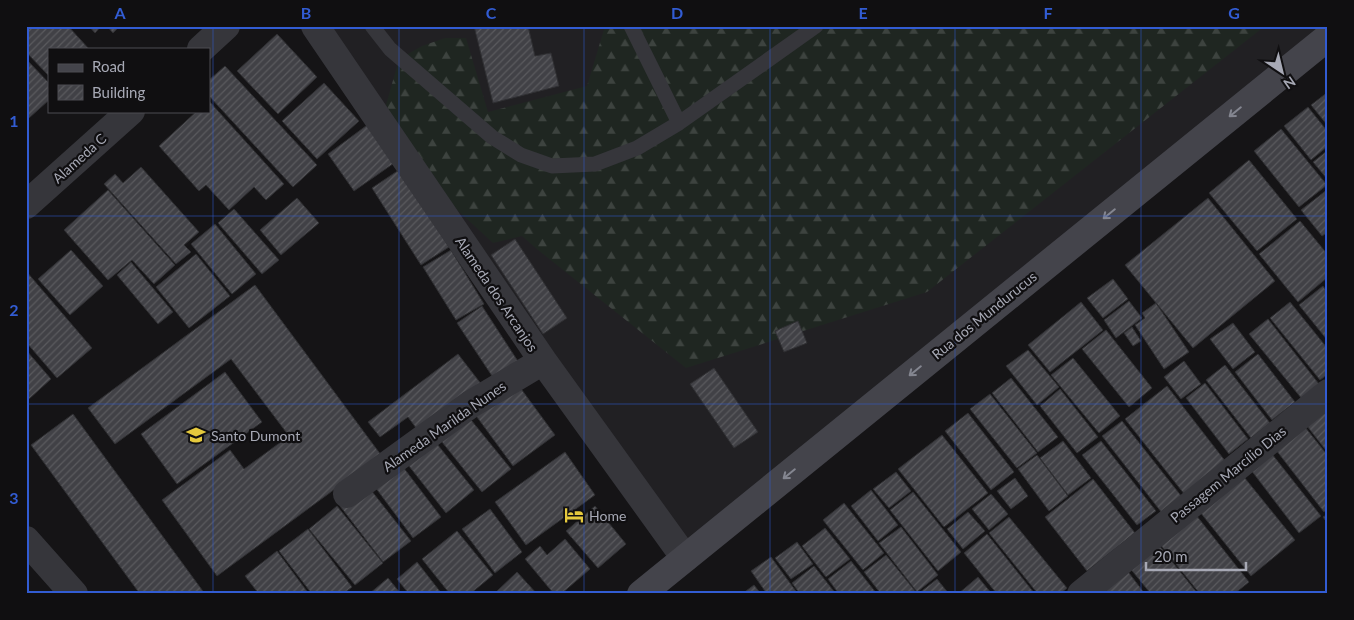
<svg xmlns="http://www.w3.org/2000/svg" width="1354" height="620" font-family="Lato,sans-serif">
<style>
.built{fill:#212023}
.forest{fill:url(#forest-firs)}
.building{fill:url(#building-hatch);stroke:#2f2f32}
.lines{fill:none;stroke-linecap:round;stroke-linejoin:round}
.lane{stroke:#36363b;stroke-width:15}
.street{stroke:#36363b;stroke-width:28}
.secondary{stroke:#44444b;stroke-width:28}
.oneway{stroke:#848690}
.grid{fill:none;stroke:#325cd3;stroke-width:1;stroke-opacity:0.55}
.labels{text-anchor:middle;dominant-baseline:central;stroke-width:4.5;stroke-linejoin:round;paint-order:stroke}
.street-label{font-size:14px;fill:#a7a9b5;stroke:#100f11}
.poi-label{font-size:14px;fill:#a7a9b5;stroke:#100f11;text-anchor:start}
.neatline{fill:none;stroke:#325cd3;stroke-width:2}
.grid-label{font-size:16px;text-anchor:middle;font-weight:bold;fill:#325cd3}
</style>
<defs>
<pattern id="forest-firs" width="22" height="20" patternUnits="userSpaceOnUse" patternTransform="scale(1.25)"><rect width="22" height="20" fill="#1f2621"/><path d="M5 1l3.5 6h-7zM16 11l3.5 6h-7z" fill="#3d433f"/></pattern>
<pattern id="building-hatch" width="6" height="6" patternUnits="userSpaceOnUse" patternTransform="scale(1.25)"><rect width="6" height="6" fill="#414146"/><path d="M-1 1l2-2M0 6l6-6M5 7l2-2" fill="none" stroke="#5a5a5e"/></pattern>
</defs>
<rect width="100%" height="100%" fill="#151416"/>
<path class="built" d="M315 26H1328L685 558Z"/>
<path class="forest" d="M605 26H1265L927 292 686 368 538 250 522 236 493 243 429 184 386 105 399 59 422 46 445 38H466L488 112 587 86Z"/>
<path class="building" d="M26 26H68L89 49H49V76L26 52Z
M89 26H101L95 33Z
M107 26H120L113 33Z
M474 26H528L535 56 551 53 559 86 493 103Z
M277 34 317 77 278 114 237 71Z
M26 59 49 83V100L29 118 26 115Z
M225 66 317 165 293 187 209 96V80Z
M324 83 359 121 317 159 282 121Z
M1328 92V126L1311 105Z
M209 101 284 184 266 200 254 187 229 210 206 185 199 191 159 146 197 111H209Z
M1308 107 1328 132V146L1311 160 1284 126Z
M370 123 397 161 354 191 328 154Z
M1281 129 1327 185 1299 207 1254 151Z
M1328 150V180L1313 162Z
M1249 160 1297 219 1257 251 1209 193Z
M141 167 199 232 184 245 191 252 176 264 104 184 115 174 123 183Z
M399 170 449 247 421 265 372 188Z
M1328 189V232L1322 236 1301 210Z
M108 190 175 265 154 284 132 260 108 280 64 230Z
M297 198 319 223 281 255 260 230Z
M1208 198 1275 281 1193 348 1125 265Z
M234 209 279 260 262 274 218 223Z
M1300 221 1328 255V277L1298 302 1259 254Z
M215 224 256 274 232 294 191 244Z
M515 239 567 318 543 334 491 255Z
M71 250 103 286 70 315 38 279Z
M451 250 484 304 456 320 423 267Z
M196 254 230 296 189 328 156 287Z
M131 262 173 312 158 324 117 275Z
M26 271 92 348 57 378 26 342Z
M1113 279 1128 299 1103 318 1087 298Z
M255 285 381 455 217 576 162 500 230 450 244 469 289 436 231 359 115 444 88 408Z
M1323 286 1328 293V341L1299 305Z
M1129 301 1142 318 1116 338 1104 320Z
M1081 302 1103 330 1050 372 1028 345Z
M1290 302 1328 349V374L1320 380 1270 318Z
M1156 303 1189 352 1164 369 1135 325 1145 318 1142 313Z
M482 306 523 369 498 385 457 323Z
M1268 319 1319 384 1302 399 1249 334Z
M798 321 807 343 784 352 775 331Z
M1233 323 1255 352 1233 369 1210 339Z
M1132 327 1141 341 1133 346 1124 333Z
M1106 330 1152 388 1129 407 1082 349Z
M26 350 51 379 29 399 26 396Z
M1028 350 1059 387 1037 405 1006 366Z
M458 354 485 389 422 436 408 417 380 437 368 422Z
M1258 354 1295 402 1272 420 1235 372Z
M1073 358 1120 416 1099 433 1051 375Z
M1184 361 1201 384 1181 399 1164 377Z
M1225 365 1270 423 1251 438 1206 380Z
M714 368 758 432 734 448 690 384Z
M225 372 262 422 177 484 141 434Z
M1011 378 1058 437 1038 452 992 393Z
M516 382 555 435 513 466 474 413Z
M1205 383 1248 439 1229 454 1186 398Z
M1167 386 1226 462 1185 495 1125 419Z
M1060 389 1098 437 1077 453 1040 406Z
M990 394 1037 453 1017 468 970 409Z
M1328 410V453L1307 426Z
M968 413 1014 472 991 490 945 431Z
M73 414 205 594H140L31 445Z
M467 415 511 469 482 492 438 437Z
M1122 421 1182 497 1162 513 1102 436Z
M1305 427 1328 456V509L1324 512 1276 450Z
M942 435 988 493 944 527 898 469Z
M433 439 474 490 446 513 405 461Z
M1063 441 1091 478 1068 495 1040 458Z
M1101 441 1156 511 1137 525 1082 455Z
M565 452 595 495 526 545 495 502Z
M1272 454 1321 516 1299 533 1251 470Z
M1037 455 1068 496 1049 511 1018 469Z
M400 463 441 517 413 538 372 483Z
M896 472 911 491 889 508 873 489Z
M1244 477 1295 540 1251 576 1200 512Z
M1015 478 1028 496 1011 509 997 491Z
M1093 479 1135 533 1087 571 1045 517Z
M367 485 411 541 383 562 340 506Z
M871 490 898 525 878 541 851 506Z
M913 492 961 552 938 571 890 510Z
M991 494 1008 514 989 530 972 509Z
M844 503 884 553 863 570 823 520Z
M337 506 383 563 355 585 309 529Z
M595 506 626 544 598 568 566 531Z
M490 509 522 552 495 573 462 529Z
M968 512 985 531 963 549 947 529Z
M1328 514V524L1323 517Z
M1196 515 1249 582 1234 594H1200L1159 543Z
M1009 517 1067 588 1060 594H1038L989 533Z
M901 527 938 575 917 592 879 543Z
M825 528 850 559 826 577 802 546Z
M308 529 352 587 343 594H312L279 551Z
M457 531 493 575 470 594H450L422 559Z
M987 534 1035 594H997L964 553Z
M565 539 590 569 561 594H554L525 559 540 546 547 555Z
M797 542 813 564 791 579 775 558Z
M1158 544 1198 594H1151L1129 567Z
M277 551 309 594H259L245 576Z
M886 555 916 592 914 594H881L864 572Z
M771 557 798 594H767L751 571Z
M851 561 877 594H839L828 579Z
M417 562 442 594H409L397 579Z
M814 566 836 594H800L792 583Z
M1126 569 1145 594H1105L1101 588Z
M517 572 537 594H494Z
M978 577 992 594H958Z
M388 578 401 594H369Z
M937 579 949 594H918Z
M754 585 761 594H742Z"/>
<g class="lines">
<path class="lane" d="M372 26 390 49 492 137 521 155 552 166 595 164 637 148 679 123 816 26
M631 26 679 123"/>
<path class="street" d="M315 26 543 361 685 558
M201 49 226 26
M26 205 131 111
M347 494 471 404 543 361
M26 540 74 594
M1081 594 1328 393"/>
<path class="secondary" d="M641 594 1328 37"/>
</g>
<defs><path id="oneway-shaft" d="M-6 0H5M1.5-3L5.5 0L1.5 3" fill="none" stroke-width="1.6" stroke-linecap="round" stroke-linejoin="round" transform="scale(1.25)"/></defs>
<g class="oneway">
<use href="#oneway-shaft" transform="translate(1235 112) rotate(141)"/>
<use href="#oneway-shaft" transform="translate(1109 214) rotate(141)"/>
<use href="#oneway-shaft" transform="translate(915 371) rotate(141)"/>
<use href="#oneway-shaft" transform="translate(789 474) rotate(141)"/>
</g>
<path class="grid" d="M213 26V594M399 26V594M584 26V594M770 26V594M955 26V594M1141 26V594M26 216H1328M26 404H1328"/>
<defs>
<g id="school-bare" transform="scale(1.5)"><path d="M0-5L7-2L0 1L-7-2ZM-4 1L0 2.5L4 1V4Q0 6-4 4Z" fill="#e5c93d" stroke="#100f11" stroke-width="2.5" paint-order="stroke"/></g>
<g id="hotel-bare" transform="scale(1.5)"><path d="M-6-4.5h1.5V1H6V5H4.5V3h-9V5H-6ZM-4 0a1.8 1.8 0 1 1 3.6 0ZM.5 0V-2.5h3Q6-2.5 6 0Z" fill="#e5c93d" stroke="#100f11" stroke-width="2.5" paint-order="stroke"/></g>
</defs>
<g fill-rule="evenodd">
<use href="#school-bare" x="196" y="435"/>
<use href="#hotel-bare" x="574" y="515"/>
</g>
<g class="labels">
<g class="street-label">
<text transform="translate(79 158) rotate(-42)">Alameda C</text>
<text transform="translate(497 294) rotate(56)">Alameda dos Arcanjos</text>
<text transform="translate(984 315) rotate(-39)">Rua dos Mundurucus</text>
<text transform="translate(444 426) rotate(-35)">Alameda Marilda Nunes</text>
<text transform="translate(1228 474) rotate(-39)">Passagem Marcílio Dias</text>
</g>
<g class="poi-label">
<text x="211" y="435">Santo Dumont</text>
<text x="589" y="515">Home</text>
</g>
</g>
<rect width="1354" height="620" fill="none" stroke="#100f11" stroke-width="55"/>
<rect x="48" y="48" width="162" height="65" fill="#100f11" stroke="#4c4d53"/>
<rect x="58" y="64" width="25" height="8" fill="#44444b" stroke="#4c4d53"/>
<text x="92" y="72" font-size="15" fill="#a7a9b5">Road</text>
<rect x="58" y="85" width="25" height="15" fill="url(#building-hatch)" stroke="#4c4d53"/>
<text x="92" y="98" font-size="15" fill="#a7a9b5">Building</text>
<g transform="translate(1282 72) rotate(145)" stroke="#100f11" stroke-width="4" paint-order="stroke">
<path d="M0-4L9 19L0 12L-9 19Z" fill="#a7a9b5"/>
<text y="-8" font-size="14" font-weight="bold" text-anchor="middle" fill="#a7a9b5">N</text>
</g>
<path d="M1146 562v8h100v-8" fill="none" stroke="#a7a9b5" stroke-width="2.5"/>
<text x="1154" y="562" font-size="15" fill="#a7a9b5" stroke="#100f11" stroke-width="4" paint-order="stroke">20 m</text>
<rect x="28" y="28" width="1298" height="564" class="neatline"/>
<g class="grid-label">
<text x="120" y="19">A</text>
<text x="306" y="19">B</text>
<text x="491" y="19">C</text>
<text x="677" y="19">D</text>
<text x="863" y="19">E</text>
<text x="1048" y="19">F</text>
<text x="1234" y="19">G</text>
<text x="14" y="127">1</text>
<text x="14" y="316">2</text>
<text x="14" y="504">3</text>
</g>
</svg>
